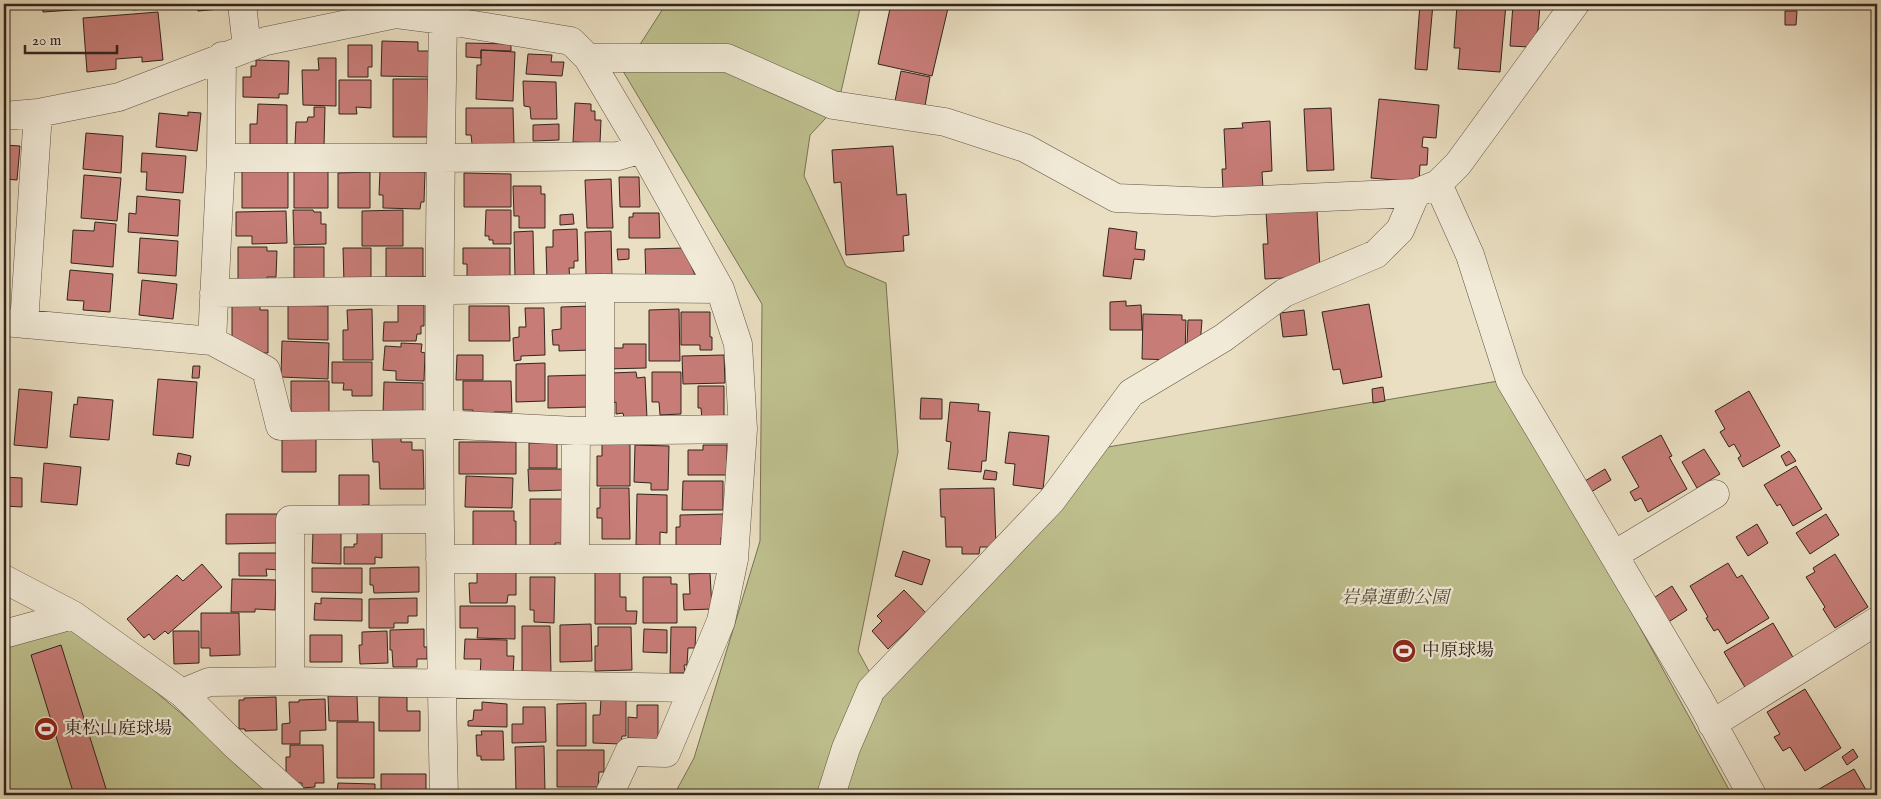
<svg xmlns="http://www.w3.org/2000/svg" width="1881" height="799" font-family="'IM FELL English','Noto Serif JP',serif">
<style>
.green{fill:#bec08e;stroke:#787256}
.building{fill:#c77c77;stroke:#32241d}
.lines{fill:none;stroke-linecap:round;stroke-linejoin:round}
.minor-casing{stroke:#605346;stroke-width:29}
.minor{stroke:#f1ead7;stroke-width:28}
.labels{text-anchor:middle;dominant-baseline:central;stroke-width:4.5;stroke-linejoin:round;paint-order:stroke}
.park-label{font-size:18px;font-style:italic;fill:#554b39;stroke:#f1ead7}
.poi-label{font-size:18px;fill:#32241d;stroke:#f1ead7;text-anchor:start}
</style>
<rect width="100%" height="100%" fill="#eadfc2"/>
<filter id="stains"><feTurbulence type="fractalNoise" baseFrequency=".004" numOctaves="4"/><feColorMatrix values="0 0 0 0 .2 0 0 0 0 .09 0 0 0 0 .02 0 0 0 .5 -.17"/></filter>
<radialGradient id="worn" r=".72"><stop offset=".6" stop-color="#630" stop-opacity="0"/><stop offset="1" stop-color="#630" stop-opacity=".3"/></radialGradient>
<path class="green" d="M666 4H861L838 105 810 135 804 176 846 266 886 283 898 452 858 651 875 682 1102 448 1504 380 1732 795H674L694 758 760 541 762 304 623 71Z
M76 624 277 795H4V649Z"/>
<path class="building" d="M42 4H88V9L43 12Z
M132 4H165L166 7 133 10Z
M197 4H230V8L198 11Z
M891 4H949L932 76 878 64Z
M1420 4H1433L1427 70 1415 69Z
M1457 4H1506L1500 72 1458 69 1460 48H1454Z
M1513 4 1540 5 1538 30 1529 47 1510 46Z
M1785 11H1797L1796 25H1785Z
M158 12 163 60 142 62V57L116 59V69L87 72 83 18Z
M382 41 418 42V51H430L429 77 381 76Z
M466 43 511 44V51L481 50V58L466 57Z
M348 45H372V67H368V77H348Z
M481 50 515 52 513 101 476 99 477 65H481Z
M528 54 552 55 551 62H564L562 76 526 74Z
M318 58H336V106L303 105 302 70H319Z
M256 60 289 61 288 94H279V98L243 97V77H251V66H256Z
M901 71 930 77 925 106 895 101Z
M393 79H428V137H393Z
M339 80H371V108L356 107 357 114H339Z
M523 81 556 82 557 119H531L530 107 524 106Z
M1379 99 1439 105 1436 138 1423 137 1422 147 1428 148 1427 165H1420L1419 182 1371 178Z
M575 103 591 104V111H595V120H601L600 143 573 142Z
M258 104 287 105V151H250V124H257Z
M314 107H325L324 147 295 145 296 122H307L308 117H314Z
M466 108H513L514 144H472L471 135H466Z
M1331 108 1334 170 1307 171 1304 109Z
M188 112 201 113 197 151 156 147 159 113 188 116Z
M1270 121 1272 171 1262 172 1263 188 1223 190 1222 169H1226L1224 129 1243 128 1242 123Z
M559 124V140L533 141V125Z
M86 133 123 136 121 173 83 169Z
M4 145 20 146 17 180 4 179Z
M893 146 897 195 906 194 909 235 903 236 904 251 846 255 841 182 834 183 832 150Z
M142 153 186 156 183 193 146 190 147 172H141Z
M242 169 288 170V208H242Z
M294 171H328V208H294Z
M380 171 425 172 424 202H421L420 209 383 208V195H379Z
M370 172V208H338V173Z
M464 173 511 174V207H464Z
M84 175 121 178 117 221 81 218Z
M619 177H639L640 207H620Z
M611 179 613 228H587L585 180Z
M513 186H541V194H545V228H519V216H514Z
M137 196 180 200 178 236 128 232 129 213 136 214Z
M293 210H313L314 212H321V224H326V244L294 245Z
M403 210V246H362V211Z
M486 210H511V244H493V240H489V236H485Z
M1317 210 1320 269 1302 270V277L1265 279 1263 244H1268L1266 212Z
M286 211 287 243 252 244V236H236V212Z
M633 213H659L660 238H629V217H633Z
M573 214 574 224 560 225V215Z
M95 222 116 224 113 267 71 263 73 230 94 231Z
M1109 228 1137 232 1135 249 1145 250 1144 260 1134 259 1131 279 1103 276Z
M577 229 578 261H574V268H569L570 280H547L546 247H553V230Z
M533 231 534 276 515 277 514 232Z
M611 231 612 276H586L585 232Z
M140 238 178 241 176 276 138 273Z
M238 247H267V251H277L276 277H267V281H238Z
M294 247H324V281H294Z
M343 248H371V283H344Z
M386 248H423V282H386Z
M463 248H510V281L467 280V264H463Z
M684 248 697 280 646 284 645 249Z
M617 249H629V259L618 260Z
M70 270 113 274 110 312 83 310 84 301 67 300Z
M142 280 177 284 173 319 139 315Z
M1126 301V306L1141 305 1142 330H1110V302Z
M1369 304 1382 377 1343 384 1340 369 1333 370 1322 312Z
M232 305H260V310H268V353H252L232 340Z
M288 305 328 306V340L288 339Z
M398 305H424V326H421V334H417L416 341H383L384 322H398Z
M469 306H509L510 341H469Z
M590 306 591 350 559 351V345H553L552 330 561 329V307Z
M525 308H544L545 355 521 356V360L514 361 513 338 519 337V327H526Z
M372 309 373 360H343V330H348L347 310Z
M679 309 680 361H649V310Z
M1304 310 1307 335 1283 337 1280 313Z
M681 312H710V337H712V350H700V345H681Z
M1143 314 1182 315V320H1186L1185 354 1176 360 1142 359Z
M1188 320H1202L1200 345 1187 343Z
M282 341 329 343 328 379 281 377Z
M401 343 422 344 421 352 425 353 424 381 396 380V371L383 370 385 346 401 347Z
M623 344H646V368L605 369V348H623Z
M457 355H483V380H456Z
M724 355 725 383 683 384 682 356Z
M332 362H372V396H352V390H343L344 383H332Z
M545 363V401L516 402V364Z
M193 366H200L199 378H192Z
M636 372 637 378 645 377 647 418H624L623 413 616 414V402L613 403 612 373Z
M652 372H681V414L660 415 659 402H652Z
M589 375V407L548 408V376Z
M158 379 197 382 193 438 153 435Z
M291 381H329V416H291Z
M463 381H511L512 412H494L493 416H474L473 410H463Z
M384 382 423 383V414L383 413Z
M698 386H724V420H702L701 408H698Z
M1383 387 1385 401 1373 403 1372 389Z
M19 389 52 392 47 448 14 445Z
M1749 391 1780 446 1743 467 1738 458 1741 456 1734 444 1729 447 1720 432 1725 429 1715 411Z
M78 397 113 400 109 440 70 437 74 404 77 405Z
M921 398 942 399V419H920Z
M950 402 979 404 978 411 990 412 986 461H982L981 472 948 469 951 442 946 441Z
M1009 432 1049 436 1043 489 1013 485 1015 464 1005 463Z
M1661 435 1672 456 1669 457 1687 489 1648 512 1641 498 1635 501 1630 492 1639 487 1622 457Z
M372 437H401V442H412V450H423L424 489H380L379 462H373Z
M282 438 316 439V472H282Z
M459 442H516V474H459Z
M529 443H557V468H529Z
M602 444H630V486H597V456H602Z
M635 445 669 446 668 490H651V483L634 482Z
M703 445H727V475H688V450H703Z
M1704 449 1720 474 1697 488 1682 462Z
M1789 451 1796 461 1786 466 1781 456Z
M178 453 191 456 189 466 176 464Z
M44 463 81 467 77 505 41 502Z
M1796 466 1822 509 1793 526 1780 504 1777 506 1764 485Z
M528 469H566V490L529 491Z
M1605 469 1611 480 1591 492 1585 481Z
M985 470 997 472 996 480 983 479Z
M339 475H369V505H362V509H339Z
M466 476 513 478 512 508 465 507Z
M4 477 22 478V507L4 506Z
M683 481H723V510H682Z
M600 488H629L630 539H602V518H597V508H600Z
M994 488 996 547H980L979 554H962V547H946L945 517H941L940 489Z
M637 494 667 495V533L660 532V546L636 545Z
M530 499H563L567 543H555V548H530Z
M473 511H514V521H516V548H473Z
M226 514H277V543L226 544Z
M725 514V537H721V549L676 550V527H680V515Z
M1826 514 1839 535 1810 554 1796 533Z
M1757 524 1768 543 1748 556 1736 537Z
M313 531H341V564L312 563Z
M357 532H382V558L375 557V564H344V547H354V544H357Z
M903 551 930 560 922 585 895 576Z
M239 553H280L279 570 266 569 267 576H239Z
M1835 554 1868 607 1835 628 1823 609 1825 607 1806 577 1815 572 1813 568Z
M1728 563 1737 578 1742 575 1769 618 1727 644 1718 629 1714 631 1706 618 1708 617 1690 586Z
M202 564 222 587 168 634 165 631 154 640 149 634 144 638 127 619 177 575 183 581Z
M419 567V592L374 593 373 585H370V568Z
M312 568H362V593L312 592Z
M516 569V595H508L507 603H470L469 583H477V570Z
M595 572H620V597H626V611H637L636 624H595Z
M710 573 712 609 684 610 683 594H690L689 574Z
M530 577H555L554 623 534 622V610H530Z
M643 577H671V584H677V623H643Z
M232 579 276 580 275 610 255 609V612H231Z
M1672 586 1687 610 1664 625 1649 601Z
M904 590 926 613 888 649 872 631 882 621 877 616Z
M321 598 362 599V621L314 620 315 603 321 604Z
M417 598V616H408V623H394V628H369V599Z
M460 606H515V639L477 638 478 628H460Z
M201 613H239L240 655 210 656V648H201Z
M1773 623 1794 659 1746 689 1724 652Z
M591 624 592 661 560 662V625Z
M522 626H550L551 673H522Z
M598 627H631L632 670 595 671V646H598Z
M671 627H696L695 648H688L687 665H684L685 673H670Z
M424 629V647H427V659H417V667H393L392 650H390V630Z
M644 629 667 630V653L643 652Z
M173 631H199V663L174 664Z
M387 631 388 663 360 664 359 645H362V632Z
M310 635H342V662H310Z
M465 639 507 640V656H514L513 676H480L481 659H464Z
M61 645 108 795H74L31 655Z
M1805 689 1841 748 1805 771 1790 747 1783 751 1774 737 1780 734 1767 712Z
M328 696H357L358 721H329Z
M276 697 277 730 245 731V729H239V700H244V698Z
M379 697H407V711H420V731H379Z
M325 699 326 730 300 731V744H282V724L290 723 289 702H299V700Z
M601 699 626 700V736H622L621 744 593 743V715H600Z
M482 702 507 704V727L468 726V721L473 720 474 710H482Z
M586 703V746H557V704Z
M637 705H658V739L628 738V717L637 718Z
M523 707H545L546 742 512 743V724H523Z
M337 722H374V778H337Z
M481 731H503L504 760H481V756H477L476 735H482Z
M290 745H323L324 783H315V787L302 788V783H296L286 772V757H290Z
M544 746 545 792 516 793 515 747Z
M1853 749 1858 757 1847 765 1842 757Z
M557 750H604V772H599L598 787H557Z
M1854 769 1869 795H1816L1814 792Z
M381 774H426V795H381Z
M338 783 375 784V795H337Z"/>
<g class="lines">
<g class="minor-casing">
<path id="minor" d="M242 4 247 48
M443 20C438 278 438 537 444 795
M222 56 221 158 212 341 266 370 280 426 439 424 576 431 743 429
M588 58H727L833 105 945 122 1025 148 1116 198 1214 202 1416 193 1438 184 1458 164 1575 4
M4 116 38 113 119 97 266 41 396 14 443 20 571 41 588 58 642 149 720 289 738 344 743 429 734 559 721 621 666 753 629 752 609 795
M221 158H440L618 156 642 149
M1438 184 1470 255 1510 380 1699 699 1752 795
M600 288V430
M214 293 600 288 720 289
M4 322 212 341
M24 324 38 113
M1614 555 1715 494
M440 559H734
M575 559 576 431
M4 579 73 615
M4 634 73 615 182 693 236 746 291 795
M290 681V520L439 519
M182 693 209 682 290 681 693 688
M1712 724 1877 621
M831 795 846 748 871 690 1052 500 1131 393 1223 338 1284 293 1376 254 1400 230 1416 193"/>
</g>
<use href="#minor" class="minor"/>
</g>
<defs>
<g id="stadium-disc" transform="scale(1.25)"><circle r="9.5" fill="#8f2418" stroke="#f1ead7"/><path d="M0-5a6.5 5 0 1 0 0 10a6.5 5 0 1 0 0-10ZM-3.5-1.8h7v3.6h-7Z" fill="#fff"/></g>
</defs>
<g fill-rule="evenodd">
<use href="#stadium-disc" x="1404" y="651"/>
<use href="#stadium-disc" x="46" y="729"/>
</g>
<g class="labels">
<g class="park-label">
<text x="1395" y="598">岩鼻運動公園</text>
</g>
<g class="poi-label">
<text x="1422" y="651">中原球場</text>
<text x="64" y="729">東松山庭球場</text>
</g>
</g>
<rect width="1881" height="799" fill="none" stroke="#eadfc2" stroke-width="20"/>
<rect x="5" y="5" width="1871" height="789" fill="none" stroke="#32241d" stroke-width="2.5"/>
<rect x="10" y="10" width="1861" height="779" fill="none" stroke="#32241d"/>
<path d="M25 45v8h92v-8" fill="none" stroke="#32241d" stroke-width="2.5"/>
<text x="32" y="45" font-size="15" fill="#32241d" stroke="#f1ead7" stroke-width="4" paint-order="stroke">20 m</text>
<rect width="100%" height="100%" filter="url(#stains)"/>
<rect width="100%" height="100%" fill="url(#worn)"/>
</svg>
